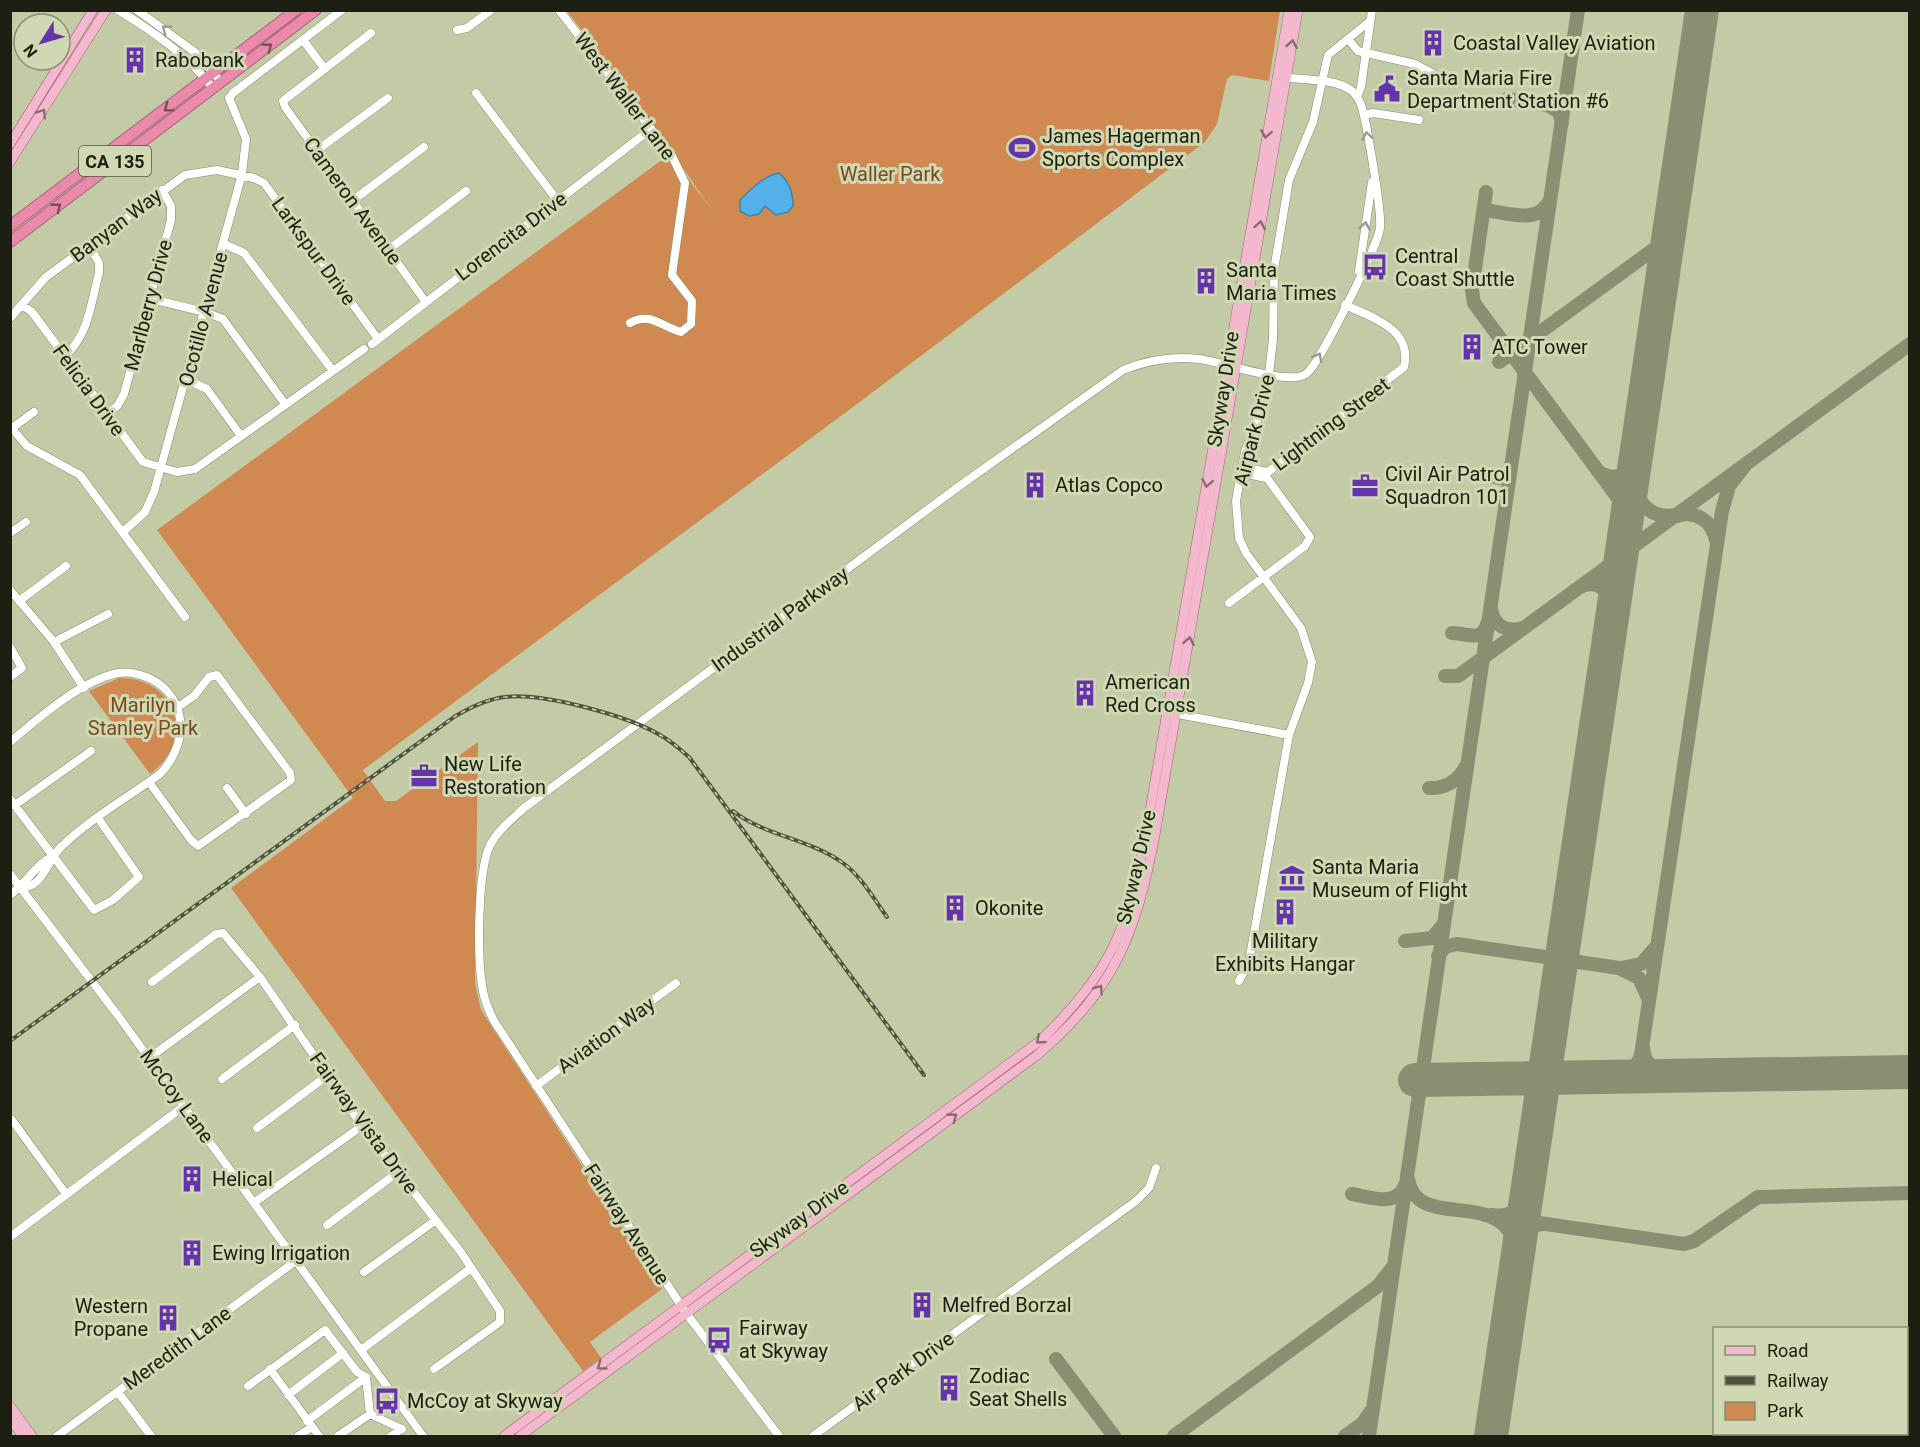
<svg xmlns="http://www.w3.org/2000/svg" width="1920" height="1447" font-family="Roboto,sans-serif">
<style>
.green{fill:#d08951}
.water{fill:#53b0e8;stroke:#4284a8;stroke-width:1.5}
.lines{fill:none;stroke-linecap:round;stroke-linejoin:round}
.taxiway{stroke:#898f72;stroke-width:14}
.runway{stroke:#898f72;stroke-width:34}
.minor-casing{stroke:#858d69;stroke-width:9}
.major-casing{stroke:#a36475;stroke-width:10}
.highway-casing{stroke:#a36475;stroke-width:12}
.minor{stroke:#fff;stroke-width:8}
.major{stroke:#f3b8cd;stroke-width:9}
.highway{stroke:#eb89ab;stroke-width:10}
.rail-casing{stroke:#4f533e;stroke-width:4}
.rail{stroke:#cfd8b2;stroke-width:1.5;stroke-dasharray:4.5;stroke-linecap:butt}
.oneway{stroke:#999a94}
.oneway2{stroke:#886c6f}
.oneway3{stroke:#794f56}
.labels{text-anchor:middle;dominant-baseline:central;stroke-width:6;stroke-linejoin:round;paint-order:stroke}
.shield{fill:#cfd8b2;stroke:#525641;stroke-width:1.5}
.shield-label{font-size:18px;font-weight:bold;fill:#1c1f11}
.poi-label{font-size:20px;fill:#1c1f11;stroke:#cfd8b2;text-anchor:start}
.street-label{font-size:20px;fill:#1c1f11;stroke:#cfd8b2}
.park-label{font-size:20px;fill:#7c491d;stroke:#cfd8b2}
</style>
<rect width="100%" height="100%" fill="#c3cba6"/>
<path class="green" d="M567 11H1280L1269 81 1232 75 1227 79 1217 124 1205 142 857 404 363 770 385 801H396L478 742 475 983 481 1010 662 1289 590 1342 601 1358 583 1371 231 888 353 798 157 530 670 154 714 213 658 132Z
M119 678C176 677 197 740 150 774L89 691Z"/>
<path class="water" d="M779 173C790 182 793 193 793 206L788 212 776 215 765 206 759 214 749 216 740 211V200C750 190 765 175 779 173Z"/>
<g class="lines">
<path class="taxiway" d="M1507 99 1548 105
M1562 123 1559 112 1548 105 1559 102 1566 93
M1486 192 1472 290 1474 303 1621 502 1625 510 1626 524
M1491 211C1511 214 1539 224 1550 200
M1499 362 1668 239
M1634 471C1633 498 1647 520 1676 515
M1599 472C1621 486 1633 467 1637 448
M1486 475 1509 480
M1677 516C1696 510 1712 521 1716 540
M1618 576 1623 558 1627 551 1910 344
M1580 587C1602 577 1613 597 1612 616
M1491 608C1493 626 1508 634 1525 627
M1452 633C1467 633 1481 643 1487 624
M1445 676H1458L1614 562 1621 552
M1429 788C1444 789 1459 781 1466 766
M1405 941 1432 938 1443 925
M1438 956 1445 947 1457 944 1619 968 1639 978 1649 1000
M1621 968 1641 964 1656 947
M1643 1046C1644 1067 1658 1074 1677 1076
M1612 1077C1627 1074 1636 1070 1641 1055L1722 511 1729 486 1747 463
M1408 1179C1417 1236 1514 1180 1517 1260
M1352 1194C1370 1197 1397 1208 1405 1185
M1526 1197 1528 1214 1539 1223 1684 1244 1694 1241 1758 1197 1910 1193
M1492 1215C1516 1218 1523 1206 1528 1185
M1518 1253C1522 1238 1526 1225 1544 1224
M1056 1359 1114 1436
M1174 1436 1378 1286 1392 1268
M1345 1436 1362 1424 1371 1411
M1369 1436 1578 10"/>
<path class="runway" d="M1415 1080 1910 1072
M1491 1436 1702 10"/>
<g class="minor-casing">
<path id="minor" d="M118 10C154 32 187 55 213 88
M137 10 196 53 221 82
M559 10 672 156 685 183 672 275 692 301 691 324 681 332C662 327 650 311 630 323
M457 30 467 28 491 10
M371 33 283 101 285 107 425 301
M1348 39 1358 51 1415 64 1432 73
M303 40 324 68
M476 93 557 200
M1357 97 1361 87 1372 10
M1364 115 1373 113 1419 120
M316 151 388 98
M352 201 424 147
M224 244 244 253 333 371
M388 250 466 191
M1359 271 1372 182
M151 299 205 312 223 319 285 404
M22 305 32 312 143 462 177 472 195 469 364 349
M10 318 46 277 185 175 217 170 254 178 264 183 378 339
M372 344 651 129
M65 356C89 335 91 302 99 273V263L89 245
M187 380 207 389 241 436
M107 415 118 405 124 394 171 220V206L162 190
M10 426 27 446 80 475 185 617
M12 428 34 412
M1242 467 1268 472
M1268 472 1404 367C1413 329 1373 318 1345 305
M123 532 145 512 154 492 242 174 246 139 229 98 233 93 342 10
M10 533 26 522
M10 590 54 642 84 688
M19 601 66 566
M1229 603 1305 546 1310 537 1267 478 1241 473
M54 642 108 614
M10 647 22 668 10 677
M1172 713 1289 735
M10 742C38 718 82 680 118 673 129 671 139 674 149 678 190 698 188 745 160 774 128 797 90 819 61 847 47 860 44 887 21 888
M149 782 191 840 198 846 291 780 290 773 217 675 209 677 194 696 178 707
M227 788 246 814
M10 799 94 910 113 900 139 877 98 818
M15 805 91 751
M10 874 119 1017 423 1436
M10 895C26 884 36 864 53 856
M1239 981 1249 962 1289 735 1308 683 1312 662 1301 628 1246 553 1239 538 1236 501 1245 452 1261 411 1269 374 1273 339 1274 270 1289 180 1313 122 1328 55 1370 21
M152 982 216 934 223 933 260 977 362 1126 460 1251 500 1311V1322L434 1369
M149 1058 260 977
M222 1079 295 1025
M536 1086 676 983
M12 1120 66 1194
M257 1128 328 1075
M255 1202 362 1126
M327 1225 398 1172
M10 1237 184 1106
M364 1272 436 1220
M361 1350 471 1268
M270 1369 319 1436
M366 1377 370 1414 402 1429
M248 1386 325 1330 357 1372 366 1377
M118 1392 151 1436
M288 1395 343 1353
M307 1421 366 1377
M57 1436 297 1260
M298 1436 312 1427
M338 1436 370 1414
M391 1436 402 1429
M779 1436 686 1313 494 1021C489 1011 485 1002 483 991 477 961 477 873 490 845 498 830 511 820 524 808L958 487 1123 370C1148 360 1173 356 1199 359 1223 362 1288 386 1306 374 1319 365 1378 246 1380 228 1382 213 1366 116 1360 102 1358 98 1355 94 1352 91 1336 78 1301 80 1281 77
M813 1436 1136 1201 1149 1188 1156 1168"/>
</g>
<g class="major-casing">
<path id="major" d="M10 144 93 10
M10 162 106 10
M10 1406 32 1436
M10 1419 23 1436
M504 1436 1041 1040C1113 969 1127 930 1146 833L1289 10
M520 1436 1036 1056C1115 990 1136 934 1155 835L1298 10"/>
</g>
<g class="highway-casing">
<path id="highway" d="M10 226 296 10
M10 242 316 10"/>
</g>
<use href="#minor" class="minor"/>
<use href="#major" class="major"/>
<use href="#highway" class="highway"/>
<g class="rail-casing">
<path id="rail" d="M733 811C765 836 810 839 843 863 861 876 874 899 887 917
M10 1041 454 717C469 708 487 699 505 697 542 692 628 716 660 735 671 741 680 749 689 757L924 1075"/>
</g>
<use href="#rail" class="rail"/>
</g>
<defs><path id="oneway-chevron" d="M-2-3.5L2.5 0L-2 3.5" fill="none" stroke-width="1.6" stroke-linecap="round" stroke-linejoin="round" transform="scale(1.5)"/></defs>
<g class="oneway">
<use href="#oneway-chevron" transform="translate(166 29) rotate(-143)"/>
<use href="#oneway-chevron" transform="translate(1367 136) rotate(-100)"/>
<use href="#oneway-chevron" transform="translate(1365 226) rotate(-81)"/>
<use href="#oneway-chevron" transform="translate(1318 357) rotate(-61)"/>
</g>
<g class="oneway2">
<use href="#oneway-chevron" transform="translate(1292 44) rotate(-80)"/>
<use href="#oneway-chevron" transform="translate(42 113) rotate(-57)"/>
<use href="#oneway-chevron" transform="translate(1266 134) rotate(100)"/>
<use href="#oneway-chevron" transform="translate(1260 225) rotate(-80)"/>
<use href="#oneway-chevron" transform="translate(1207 483) rotate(101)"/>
<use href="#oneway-chevron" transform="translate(1189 641) rotate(-80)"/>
<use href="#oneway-chevron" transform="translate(1099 989) rotate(-55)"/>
<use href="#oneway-chevron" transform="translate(1040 1040) rotate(139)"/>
<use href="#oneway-chevron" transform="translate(953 1117) rotate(-36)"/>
<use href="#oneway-chevron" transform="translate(601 1366) rotate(144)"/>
</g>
<g class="oneway3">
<use href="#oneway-chevron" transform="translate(268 47) rotate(-37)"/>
<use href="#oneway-chevron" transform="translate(168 108) rotate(143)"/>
<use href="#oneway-chevron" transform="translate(57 207) rotate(-38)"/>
</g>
<defs>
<g id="building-bare" transform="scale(2.07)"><path d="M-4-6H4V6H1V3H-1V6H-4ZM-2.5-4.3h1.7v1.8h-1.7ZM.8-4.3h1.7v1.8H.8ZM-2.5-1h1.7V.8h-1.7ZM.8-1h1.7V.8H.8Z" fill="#6533aa" stroke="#cfd8b2" stroke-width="2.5" paint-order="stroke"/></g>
<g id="civic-bare" transform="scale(2.07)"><path d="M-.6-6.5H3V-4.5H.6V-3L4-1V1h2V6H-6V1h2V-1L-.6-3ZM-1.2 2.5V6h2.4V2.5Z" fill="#6533aa" stroke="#cfd8b2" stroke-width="2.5" paint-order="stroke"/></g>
<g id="stadium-bare" transform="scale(2.07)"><path d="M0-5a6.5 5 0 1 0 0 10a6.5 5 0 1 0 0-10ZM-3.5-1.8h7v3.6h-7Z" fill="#6533aa" stroke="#cfd8b2" stroke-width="2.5" paint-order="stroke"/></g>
<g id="bus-bare" transform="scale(2.07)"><path d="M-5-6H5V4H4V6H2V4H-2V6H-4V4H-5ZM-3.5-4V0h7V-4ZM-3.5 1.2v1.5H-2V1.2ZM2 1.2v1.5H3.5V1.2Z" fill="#6533aa" stroke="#cfd8b2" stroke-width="2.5" paint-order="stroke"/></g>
<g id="office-bare" transform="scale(2.07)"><path d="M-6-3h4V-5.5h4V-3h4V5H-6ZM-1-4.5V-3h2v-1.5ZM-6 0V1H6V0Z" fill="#6533aa" stroke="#cfd8b2" stroke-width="2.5" paint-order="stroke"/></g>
<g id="museum-bare" transform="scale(2.07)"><path d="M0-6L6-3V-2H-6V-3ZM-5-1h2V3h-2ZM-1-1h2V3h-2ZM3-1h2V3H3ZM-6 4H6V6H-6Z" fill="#6533aa" stroke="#cfd8b2" stroke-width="2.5" paint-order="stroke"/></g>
</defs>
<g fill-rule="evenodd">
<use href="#building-bare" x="1433" y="43"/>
<use href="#building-bare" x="135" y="60"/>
<use href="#civic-bare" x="1387" y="89"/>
<use href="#stadium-bare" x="1022" y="148"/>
<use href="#bus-bare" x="1375" y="267"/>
<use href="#building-bare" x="1206" y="281"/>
<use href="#building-bare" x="1472" y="347"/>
<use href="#building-bare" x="1035" y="485"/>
<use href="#office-bare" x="1365" y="486"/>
<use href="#building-bare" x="1085" y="693"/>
<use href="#office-bare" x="424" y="776"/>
<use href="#museum-bare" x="1292" y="878"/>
<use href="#building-bare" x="955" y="908"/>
<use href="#building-bare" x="1285" y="912"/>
<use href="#building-bare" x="192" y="1179"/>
<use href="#building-bare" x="192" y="1253"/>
<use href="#building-bare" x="922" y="1305"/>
<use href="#building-bare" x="168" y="1318"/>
<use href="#bus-bare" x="719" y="1340"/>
<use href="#building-bare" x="949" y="1388"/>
<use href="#bus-bare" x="387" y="1401"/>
</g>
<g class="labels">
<rect class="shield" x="79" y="146" width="72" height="30" rx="4.5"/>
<g class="shield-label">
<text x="115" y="161">CA 135</text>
</g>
<g class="poi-label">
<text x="1453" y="43">Coastal Valley Aviation</text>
<text x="155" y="60">Rabobank</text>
<text x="1407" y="78">Santa Maria Fire<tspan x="1407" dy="23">Department Station #6</tspan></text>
<text x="1042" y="136">James Hagerman<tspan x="1042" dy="23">Sports Complex</tspan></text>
<text x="1395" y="256">Central<tspan x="1395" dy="23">Coast Shuttle</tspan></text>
<text x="1226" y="270">Santa<tspan x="1226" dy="23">Maria Times</tspan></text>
<text x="1492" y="347">ATC Tower</text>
<text x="1385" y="474">Civil Air Patrol<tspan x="1385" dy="23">Squadron 101</tspan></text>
<text x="1055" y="485">Atlas Copco</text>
<text x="1105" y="682">American<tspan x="1105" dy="23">Red Cross</tspan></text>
<text x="444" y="764">New Life<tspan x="444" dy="23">Restoration</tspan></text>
<text x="1312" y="867">Santa Maria<tspan x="1312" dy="23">Museum of Flight</tspan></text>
<text x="975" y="908">Okonite</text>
<text x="1285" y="941" text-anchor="middle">Military<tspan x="1285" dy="23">Exhibits Hangar</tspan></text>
<text x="212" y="1179">Helical</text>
<text x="212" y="1253">Ewing Irrigation</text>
<text x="942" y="1305">Melfred Borzal</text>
<text x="148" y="1306" text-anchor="end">Western<tspan x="148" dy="23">Propane</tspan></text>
<text x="739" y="1328">Fairway<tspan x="739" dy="23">at Skyway</tspan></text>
<text x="969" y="1376">Zodiac<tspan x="969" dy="23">Seat Shells</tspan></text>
<text x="407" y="1401">McCoy at Skyway</text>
</g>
<g class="street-label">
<text transform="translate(625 96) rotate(53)">West Waller Lane</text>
<text transform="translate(353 201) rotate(54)">Cameron Avenue</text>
<text transform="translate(116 225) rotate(-37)">Banyan Way</text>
<text transform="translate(511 236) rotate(-37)">Lorencita Drive</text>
<text transform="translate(314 251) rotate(54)">Larkspur Drive</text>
<text transform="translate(148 305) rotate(-75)">Marlberry Drive</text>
<text transform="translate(203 319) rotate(-75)">Ocotillo Avenue</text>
<text transform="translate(1223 389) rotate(-81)">Skyway Drive</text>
<text transform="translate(89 390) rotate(54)">Felicia Drive</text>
<text transform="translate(1331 424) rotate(-37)">Lightning Street</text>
<text transform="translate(1254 430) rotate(-76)">Airpark Drive</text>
<text transform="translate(780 619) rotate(-36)">Industrial Parkway</text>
<text transform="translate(1136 867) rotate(-77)">Skyway Drive</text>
<text transform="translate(606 1035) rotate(-36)">Aviation Way</text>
<text transform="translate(177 1096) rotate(54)">McCoy Lane</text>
<text transform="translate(364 1123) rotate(54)">Fairway Vista Drive</text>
<text transform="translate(799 1219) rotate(-36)">Skyway Drive</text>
<text transform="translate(627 1224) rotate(57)">Fairway Avenue</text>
<text transform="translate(177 1348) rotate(-36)">Meredith Lane</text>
<text transform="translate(903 1371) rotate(-36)">Air Park Drive</text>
</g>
<g class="park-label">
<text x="890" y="174">Waller Park</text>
<text x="143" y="705">Marilyn<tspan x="143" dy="23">Stanley Park</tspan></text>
</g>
</g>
<rect width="1920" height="1447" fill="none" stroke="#1c1f11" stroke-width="24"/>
<rect x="1713" y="1327" width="195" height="108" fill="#cfd8b2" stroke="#878e72" stroke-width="1.5"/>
<rect x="1725" y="1346" width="30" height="9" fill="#f3b8cd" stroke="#878e72" stroke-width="1.5"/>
<text x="1767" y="1357" font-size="18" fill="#1c1f11">Road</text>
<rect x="1725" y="1376" width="30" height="9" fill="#4f533e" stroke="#878e72" stroke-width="1.5"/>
<text x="1767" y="1387" font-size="18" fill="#1c1f11">Railway</text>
<rect x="1725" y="1402" width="30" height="18" fill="#d08951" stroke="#878e72" stroke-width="1.5"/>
<text x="1767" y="1417" font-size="18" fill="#1c1f11">Park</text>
<g transform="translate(42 42) rotate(233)"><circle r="28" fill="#cfd8b2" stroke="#878e72" stroke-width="1.5"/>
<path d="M0-4.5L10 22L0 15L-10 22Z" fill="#6533aa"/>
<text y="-9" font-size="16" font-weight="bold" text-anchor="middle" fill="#1c1f11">N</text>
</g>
</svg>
